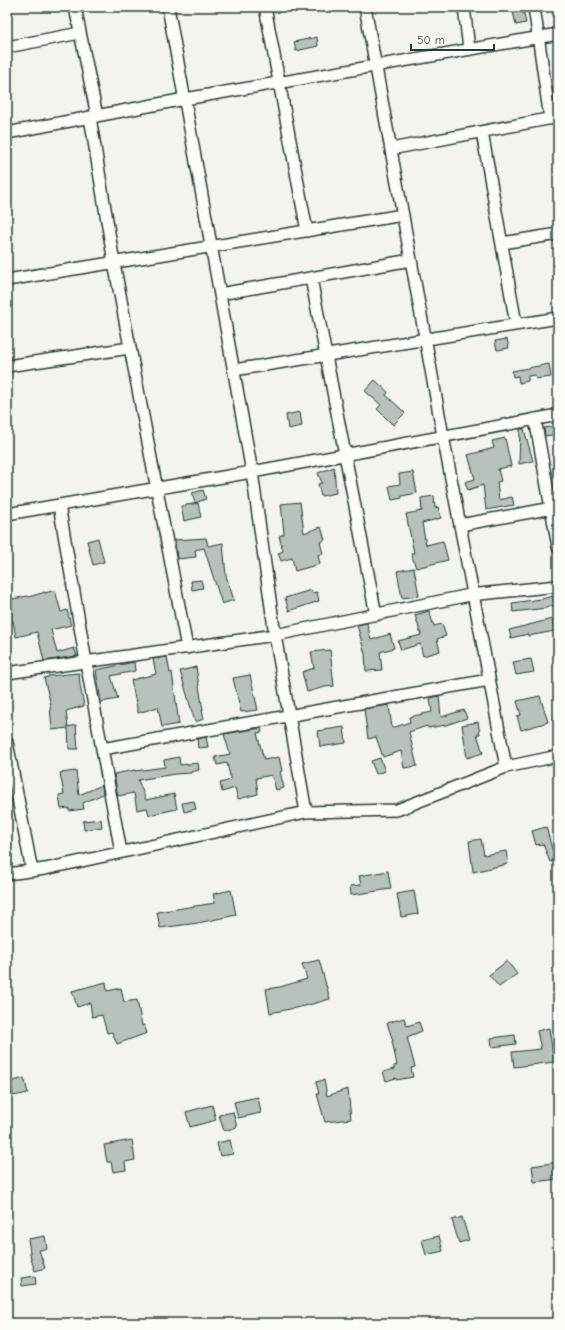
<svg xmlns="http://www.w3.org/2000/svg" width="565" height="1330" font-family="'Comic Neue',sans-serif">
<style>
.building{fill:#b9c1bb;stroke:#1f3d34}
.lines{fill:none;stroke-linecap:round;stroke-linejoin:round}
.minor-casing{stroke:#1f3d34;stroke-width:14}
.minor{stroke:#fdfcf7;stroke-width:11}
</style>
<rect width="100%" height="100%" fill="#f4f4ef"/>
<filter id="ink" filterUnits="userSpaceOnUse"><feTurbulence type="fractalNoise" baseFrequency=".025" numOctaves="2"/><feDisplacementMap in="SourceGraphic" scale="8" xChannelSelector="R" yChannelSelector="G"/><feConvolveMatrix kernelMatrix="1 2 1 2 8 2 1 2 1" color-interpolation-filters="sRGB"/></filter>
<g filter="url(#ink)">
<path class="building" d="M523 9 526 23 516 25 513 12Z
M317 37 318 46 296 51 294 42Z
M507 339 509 348 497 350 495 341Z
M549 364 551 377 536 379 535 375 528 376V381L519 383 518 376 513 377 512 371Z
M375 380 388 392 386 395 405 413 393 425 377 409 381 405 365 391Z
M300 412 302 426 288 429 286 415Z
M558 426V434L545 436 544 428Z
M520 429H524L533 461 519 464Z
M505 438 511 466 498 469 501 481 497 482 499 500 512 497 514 505 486 510 483 485 468 490 465 482 475 479 468 455 494 448 492 441Z
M334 467 336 493 321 496 318 484 322 483 318 473Z
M413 472 417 493 402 496V498L392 500 389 486 400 484 399 474Z
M203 490 206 499 195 503 192 493Z
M434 496 435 508 438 507 441 518 422 523 426 545 443 541 448 560 416 568 411 553H414L406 514 422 511 421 498Z
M300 502 304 533 321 527 325 540 320 542 323 554 318 555 320 564 295 571 292 558 281 561 278 553 283 551 279 536 284 534 281 504Z
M198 503 201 517 184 521 181 506Z
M98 538 104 562 93 565 87 541Z
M206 538 208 546 223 543 226 576 234 600 222 604 204 548 195 550 196 557 177 559 175 540Z
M414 568 419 596 402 598 397 571Z
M201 580 203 588 192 590 191 581Z
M55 590 61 612 67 610 71 625 51 630 57 653 74 648 77 656 44 661 37 632 16 637 13 621 7 622V600L28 596 29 597 45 592V593Z
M311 590 312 593 317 592 319 601 289 611 285 598Z
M558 595V604L546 608 513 612 512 603 541 599Z
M429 611 434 626 442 624 446 636 437 639 440 651 423 656 420 644 401 650 398 641 421 635 415 615Z
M552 619 555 631 528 636V634L511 638 509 630Z
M367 623 371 640 390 634 394 648 380 652 382 670 366 671 365 654 357 625Z
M330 650 334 686 325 687 307 692 302 672 314 668 311 652Z
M167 657 170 673 172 672 179 724 162 727 158 707 138 713 131 680 156 674 153 659Z
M531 659 534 672 516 675 513 662Z
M134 662 135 671 111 676 118 699 101 702 96 670Z
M196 667 199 686 203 710H202L204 719 195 722 180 671Z
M79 673 80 685 84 706 66 711 68 727 76 725 78 749H69L68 728 52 730 50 706 51 705 44 678 48 677V676Z
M250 675 258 710 241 712 233 678Z
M439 696 441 717 464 710 467 718 446 725 428 728 427 726 409 732 417 766 404 768 401 751 383 757 376 737 368 739 364 709 389 705 392 728 410 722 409 717 432 712 430 698Z
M540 696 548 722 521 730 517 716 521 715 517 701Z
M478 722 480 734H477L483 753 467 758 462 725Z
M344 727 346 743 320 747 318 731Z
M261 728 262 732 257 733 264 760 279 757 282 771 280 772 284 788 276 790 272 775 256 778 258 794 238 799 235 788 222 792 220 783 231 780 227 763 217 765 215 757 230 754 224 734Z
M206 737 208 747 198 748 197 739Z
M179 757 180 765 198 763 199 770 191 772V773L175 774 138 780 146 800 174 794 177 809 149 815 147 808 137 810 134 793 118 796 114 774 135 770V771L165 767 164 760Z
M380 758 385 771 376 774 371 761Z
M76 771 79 795 102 785 103 794 83 803 84 809 69 811V808L61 809 59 795 64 794 60 773Z
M194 801 196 809 184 812 182 803Z
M101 819 102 827 84 830 83 821Z
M546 827 553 852 558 851V859L550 862 543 844 536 845 532 831Z
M481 839 484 855 506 851 508 864 473 872 469 841Z
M388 871 391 889 351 895 350 886 361 885 359 876Z
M231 890 236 915 198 923 160 928 157 912 215 903 213 894Z
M414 891 418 914 401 917 397 894Z
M319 960 330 999 305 1006 270 1013 266 989 280 987 307 979 302 964Z
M507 961 517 974 499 987 489 975Z
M106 982 107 991 121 988 124 1002 137 1000 142 1026 144 1025 147 1033 117 1044 112 1032 107 1033 102 1015 92 1017 90 1003 77 1007 72 991Z
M404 1018 407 1026 419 1022 422 1031 407 1037 415 1067 411 1068 413 1077 396 1080V1078L386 1081 383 1072 394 1069V1066L397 1065 392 1041H393L387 1023Z
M549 1028 554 1062 514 1067 512 1052 541 1049 537 1031Z
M515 1035 516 1044 492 1047 491 1038Z
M24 1078 28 1093 13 1096 10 1082Z
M324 1080 327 1096 348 1089 351 1119 325 1122 317 1094H319L316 1082Z
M258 1097 261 1113 238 1118 234 1102Z
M212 1105 216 1120 190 1127 186 1112Z
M233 1112 237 1127 224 1131 219 1115Z
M132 1140 135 1160 125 1162 126 1170 113 1172 111 1162H107L104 1145Z
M230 1140 233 1154 220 1156 217 1143Z
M558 1162V1179L534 1182 532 1166Z
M462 1217 469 1240 459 1243 452 1220Z
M45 1236 47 1249 39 1250 45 1268 35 1271 31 1259 28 1239Z
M439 1236 443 1251 426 1255 422 1240Z
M35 1276 36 1284 22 1286 21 1278Z"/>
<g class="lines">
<g class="minor-casing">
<path id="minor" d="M75 7 97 116
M168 7 252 472 275 635 306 812
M265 7 307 231
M365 7 443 436 506 767
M464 7 469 49
M534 7 550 119
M7 47 80 33
M90 117 114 263 187 648
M482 132 516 324
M7 133 185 99 558 34
M391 149 558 117
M502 243 558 234
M311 278 376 615
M7 280 403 215
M220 294 411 260
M7 366 130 348
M234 370 558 318
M535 419 558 547
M59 505 86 662 121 852
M7 514 252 472 558 415
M460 525 558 507
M7 673 275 635 470 595 558 586
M7 742 32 871
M102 749 489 680
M7 874 45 869 306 812 397 810 506 767 558 756"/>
</g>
<use href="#minor" class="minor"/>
</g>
</g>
<rect width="565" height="1330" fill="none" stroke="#fdfcf7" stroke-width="24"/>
<rect x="12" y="12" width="541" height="1306" fill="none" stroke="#1f3d34" stroke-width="1.5" filter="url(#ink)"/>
<path d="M411 44v6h83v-6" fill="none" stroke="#1f3d34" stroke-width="2"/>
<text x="417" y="44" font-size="12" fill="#1f3d34" stroke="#fdfcf7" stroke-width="3" paint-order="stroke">50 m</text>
</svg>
